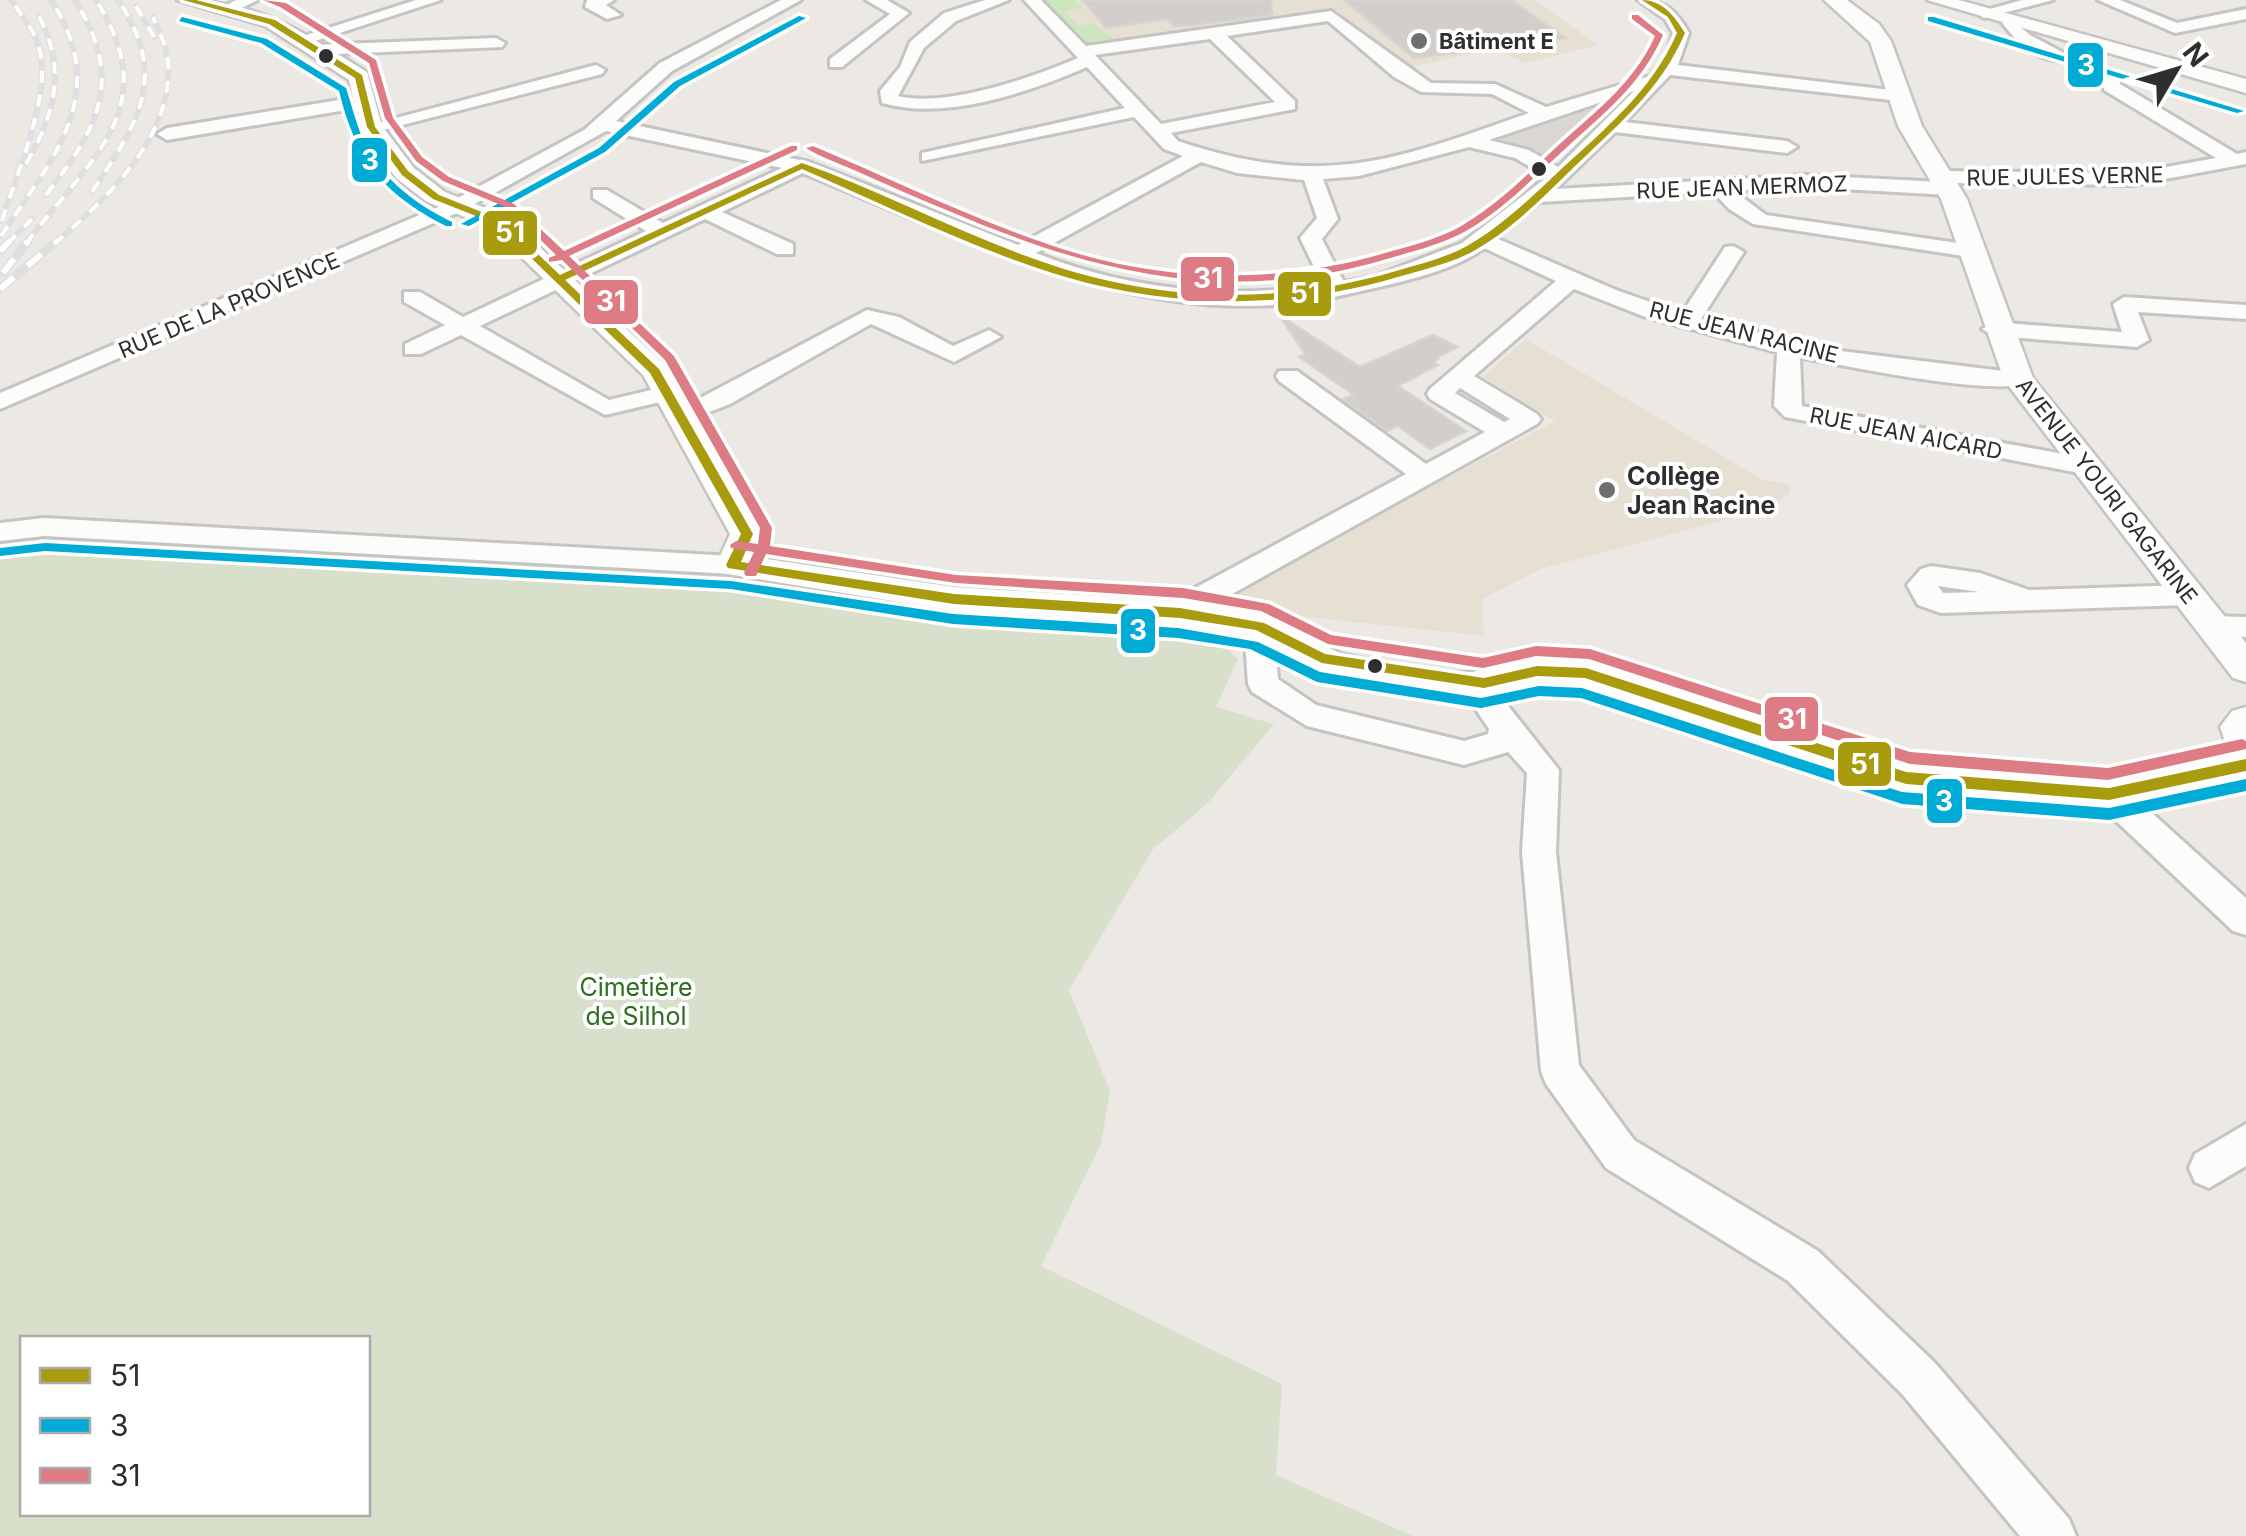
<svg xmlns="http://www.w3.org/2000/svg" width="2246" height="1536" font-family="Inter,sans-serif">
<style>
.education{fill:#e6e0d3}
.green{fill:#cee6be}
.cemetery{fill:#d8e0cc;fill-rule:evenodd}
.plaza{fill:#dad6d2}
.building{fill:#d1cecb;stroke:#d7d4d0;stroke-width:2.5}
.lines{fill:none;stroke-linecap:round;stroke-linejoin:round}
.minor-casing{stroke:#c5c4c5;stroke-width:6}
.tertiary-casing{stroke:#c5c4c5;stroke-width:5}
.minor{fill:#fcfcfb;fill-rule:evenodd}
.tertiary{fill:#fcfcfb;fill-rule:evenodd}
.rail-far1-casing{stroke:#dfdfe1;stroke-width:6}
.rail-casing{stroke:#dfdfe1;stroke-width:9}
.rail-far1{stroke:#fff;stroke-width:4;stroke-dasharray:12;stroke-linecap:butt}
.rail{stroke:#fff;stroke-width:6;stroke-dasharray:18;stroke-linecap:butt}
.bus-1-casing{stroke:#fff;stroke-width:7}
.bus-2-casing{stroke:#fff;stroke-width:7}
.bus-3-casing{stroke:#fff;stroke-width:7}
.bus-1{fill:#a89b0e;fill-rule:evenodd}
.bus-2{fill:#00abd6;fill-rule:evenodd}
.bus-3{fill:#dd7c84;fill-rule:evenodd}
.poi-dot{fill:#706f6e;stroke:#fff;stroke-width:4}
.bus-dot{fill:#2e2e2e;stroke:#fff;stroke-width:4}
.labels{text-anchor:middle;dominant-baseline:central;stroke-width:8;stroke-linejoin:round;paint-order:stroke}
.far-poi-label{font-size:22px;font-weight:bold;fill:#2e2e2e;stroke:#fff;text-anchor:start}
.far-street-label{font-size:22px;fill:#2e2e2e;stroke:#fff}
.poi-label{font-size:25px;font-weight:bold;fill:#2e2e2e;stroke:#fff;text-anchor:start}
.park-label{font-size:25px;fill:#2c6e1b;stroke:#fff}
.line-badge{stroke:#fff;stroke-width:4}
.badge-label{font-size:28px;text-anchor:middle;font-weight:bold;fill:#fff}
</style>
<rect width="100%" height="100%" fill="#ece8e4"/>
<path class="education" d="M1039 0H1535L1598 45 1525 63 1494 48 1404 69 1338 11 1086 46Z
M1526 339 1761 479 1791 485 1788 495 1769 508 1541 569 1482 599 1484 636 1234 609 1224 596 1555 421 1483 377Z"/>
<path class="green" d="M1039 0H1075L1082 8 1064 11 1078 26 1093 24 1119 42 1086 46Z"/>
<path class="cemetery" d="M34 536 723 574 859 599 1209 630 1238 659 1216 707 1274 724 1207 804 1153 849 1069 990 1110 1091 1101 1144 1041 1266 1282 1384 1276 1475 1413 1536H0V540ZM22 1338H368V1514H22Z"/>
<path class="plaza" d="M1613 97 1623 100 1556 161 1498 138Z"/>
<path class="building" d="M1083 0H1271L1272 15 1193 25 1174 26 1167 19 1106 28Z
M1344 0H1511L1565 38 1414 58Z
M1279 315 1360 367 1433 335 1458 347 1440 356 1434 363 1438 365 1398 386 1466 431 1430 449 1398 426 1387 431 1343 399 1354 395 1299 357 1305 354Z"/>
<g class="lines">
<g class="minor-casing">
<path id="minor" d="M236 0H258L229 14 215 11Z
M416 0H441L309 43 294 39Z
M587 0H614L606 5 621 15 607 19 585 7Z
M781 0H801L672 71 616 121 809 162 1018 245 1183 156 1164 149 1134 117 922 161V153L1125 108 1087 67C1027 93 946 121 882 103L880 91 900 67 910 42 944 13 985 0H1009L956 21 924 48 898 96C946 108 1033 77 1078 58L1024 0H1041L1086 46 1331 11 1431 83 1495 84 1546 107 1650 76 1666 58 1673 33 1665 19 1638 0C1665 0 1676 10 1689 33L1678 65 1899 91 1908 96 1899 101 1670 75 1625 122 1787 141 1797 147 1787 153 1615 132 1556 189 1806 175 1941 182 1933 177 1943 171 2133 173 2216 158 2104 90V80L2113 75 2119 76 2120 84 2237 154 2246 152V164L2133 185 1949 183 1959 189 1949 195 1806 187 1734 191 1766 215 1978 246V256L1970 257 1753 224 1729 209 1713 192 1540 202 1496 238 1616 290 1682 313 1725 247 1733 246 1744 252 1701 319 1833 350 2019 373 2031 380C2012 401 1835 364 1800 357L1802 406 2085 458 2098 466 2085 474 1785 417 1774 406 1777 352 1643 316 1574 289 1474 376 1537 414 1541 419 1537 424 1180 623 1165 613 1195 588 1406 474 1279 381 1276 376 1279 371H1297L1426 464 1485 432 1430 399 1427 394 1430 389 1556 281 1484 248C1452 273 1387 285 1348 294 1158 340 974 243 803 173L722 212 793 244V254H777L705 219 480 326 609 400 668 386 677 388 680 393 677 398 605 415 461 335 421 354H405V344L445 325 404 302V292H420L463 317 646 231 593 198V190H607L663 223 782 168 606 131 464 210 0 409V393L450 202 584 130 660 63ZM1328 21 1394 77 1421 92 1492 94 1529 113C1391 162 1322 189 1178 141L1171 133 1295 109V101L1227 36ZM1210 39 1275 102 1161 124 1095 55ZM1634 91 1558 167 1529 150 1489 140ZM1469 147 1515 158 1547 177 1462 243 1373 277 1344 282 1322 239 1338 219 1323 179 1359 176ZM1201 162 1237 173 1304 180 1317 218 1300 238 1323 285C1228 300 1126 289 1036 253ZM1460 388 1510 419 1504 422 1455 393Z
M866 0H887L909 13 842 67H830V59L890 14Z
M2022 0H2053L1984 18 1976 13Z
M2098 0H2120L2177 23 2246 9V19L2175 33Z
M2010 18 2030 35 2062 52V60C2038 62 2016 41 2002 23Z
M496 38 505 43 502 47 314 55 305 50 314 45Z
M596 65 605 70 602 74 371 133 362 127Z
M364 96 373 102 370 106 167 140 157 134 167 128Z
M2124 297 2246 305V319L2138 312 2149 340 2137 347 1994 336 1982 329 1994 322 2122 332 2113 304Z
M867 310 899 317 953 346 989 330 1001 337 954 362 871 324 730 404 681 423 668 415Z
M44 518 733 556 747 565 733 574 44 536 0 541V523Z
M1931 566 1980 573 2029 590 2187 585 2201 595 2187 605 1941 613 1918 605 1907 585 1921 569ZM1938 586 1979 592 1943 593Z
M1259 616 1274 626 1278 679 1316 705 1464 741 1488 734 1489 729 1460 686 1464 678H1486L1559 770 1556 852 1579 1065 1634 1140 1818 1251 1935 1363 2069 1519 2076 1536H2020L1903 1395 1788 1281 1606 1168 1546 1084 1541 1071 1522 852 1527 773 1508 752 1464 765 1307 726 1252 692 1248 684 1244 626Z
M2212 616 2246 617V637L2202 633 2197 626 2202 619Z
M2109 781 2121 785 2246 898V935L2233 931 2097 803 2092 794 2097 785Z
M2246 1124V1166L2209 1188 2195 1182 2189 1168 2195 1154Z"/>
</g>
<g class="tertiary-casing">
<path id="tertiary" d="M177 0C259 0 301 31 367 72L382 126 414 168 445 192 508 217 665 365 764 534 754 557 954 587 1180 601 1259 613 1342 654 1437 674 1472 672 1537 658 1586 660 1906 762 2109 778 2229 753 2220 727 2232 711 2246 707V780L2109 810 1906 794 1584 686 1537 684 1475 700 1437 702 1319 674 1250 637 1180 625 954 611 721 573 716 565 730 534 643 375 490 227 427 202 396 178 359 127 349 80 265 26Z
M1824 0H1847L1879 24 1891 41 1922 126 1967 199 2033 378 2246 643V682L2233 678 2004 380 1941 199 1898 126 1870 42Z
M1927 0H1959L2246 79V93Z"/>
</g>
<use href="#minor" class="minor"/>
<use href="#tertiary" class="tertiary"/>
<g class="rail-far1-casing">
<path id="rail-far1" d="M136 6 154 37
M26 164C55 114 67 70 39 16
M92 192C138 122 170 78 118 0
M46 195C99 126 125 81 75 0
M2 221C16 175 53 93 39 47 34 29 21 15 11 0
M1 236C54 156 112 94 51 0
M7 244 32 219
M26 244C89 158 166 110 96 0
M54 244C107 198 174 137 168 61 167 46 158 30 153 17"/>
</g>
<g class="rail-casing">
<path id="rail" d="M0 251 10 241
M3 273 28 241
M0 289 57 241"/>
</g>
<use href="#rail-far1" class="rail-far1"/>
<use href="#rail" class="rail"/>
<g class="bus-1-casing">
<path id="bus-1" d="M183 0H196L275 20 362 75 375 127 408 171 439 195 502 220 560 275 802 163C882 191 959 233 1040 261 1156 302 1278 306 1396 271 1420 264 1445 258 1467 246 1500 227 1528 201 1555 175 1602 131 1651 93 1677 33L1668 17 1642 0C1663 0 1675 17 1685 33 1660 92 1614 128 1570 171 1539 201 1508 233 1470 253 1448 264 1422 270 1398 277 1290 309 1178 309 1069 278 977 251 890 207 802 169L565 280 659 369 753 534 741 562 954 594 1180 608 1264 623 1325 654 1484 678 1537 666 1586 668 1906 772 2109 788 2246 759V771L2109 800 1906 784 1585 678 1537 676 1484 688 1322 663 1256 630 1180 618 954 604 728 568 726 565 741 534 650 373 496 224 433 199 402 175 367 127 355 78 269 24Z"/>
</g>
<g class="bus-2-casing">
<path id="bus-2" d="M799 16 806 18 680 86 605 152 469 226 461 224 599 148 674 82Z
M182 17 267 39 346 88C351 103 355 119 361 135 379 177 412 202 452 222V226H446C383 194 356 160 339 91L261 43 179 21Z
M1928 17H1934L2244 111 2237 113 1928 21Z
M45 543 731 581 953 614 1178 628 1258 642 1320 672 1481 698 1539 686 1582 688 1902 792 2109 808 2246 779V791L2109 820 1902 804 1581 698 1539 696 1481 708 1317 682 1250 649 1178 638 953 624 731 589 45 551 0 556V548Z"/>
</g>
<g class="bus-3-casing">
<path id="bus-3" d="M263 0 286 3 376 60 393 118 422 157 449 177 514 204 564 251 791 146H797V150L569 256 674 356 772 528 770 546 956 575 1183 588 1269 604 1331 635 1483 658 1536 646 1590 649 1910 752 2108 768 2242 739 2246 741V749L2108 780 1910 764 1589 659 1536 656 1483 668 1328 644 1261 611 1183 598 956 583 766 554 756 576H746L744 573 754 552 731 548 730 545 736 541 758 544 760 528 665 360 562 260 549 262V258L556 255 508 208 443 181 416 161 385 118 369 63 280 7Z
M1632 15H1638L1663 35C1642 84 1603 114 1565 149 1533 178 1503 210 1466 231 1441 245 1413 251 1387 259 1226 307 1094 273 944 209 914 197 884 183 854 170 838 163 820 157 806 148L813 146C901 183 988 227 1079 254 1183 284 1290 282 1392 251 1414 245 1436 239 1456 229 1492 209 1521 181 1550 153 1589 116 1633 86 1655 36L1632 19Z"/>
</g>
<use href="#bus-1" class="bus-1"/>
<use href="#bus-2" class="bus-2"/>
<use href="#bus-3" class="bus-3"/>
</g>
<g class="poi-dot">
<circle cx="1419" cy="41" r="10"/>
<circle cx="1607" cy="490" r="10"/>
</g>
<g class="bus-dot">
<circle cx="326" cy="56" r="9"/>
<circle cx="1539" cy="169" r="9"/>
<circle cx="1375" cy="666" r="9"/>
</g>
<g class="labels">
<g class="far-poi-label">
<text x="1439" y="41">Bâtiment E</text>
</g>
<g class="far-street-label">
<text transform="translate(2065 176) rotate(-1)">RUE JULES VERNE</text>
<text transform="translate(1742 187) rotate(-2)">RUE JEAN MERMOZ</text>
<text transform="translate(229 305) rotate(-23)">RUE DE LA PROVENCE</text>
<text transform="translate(1744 332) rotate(14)">RUE JEAN RACINE</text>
<text transform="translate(1906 433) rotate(11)">RUE JEAN AICARD</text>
<text transform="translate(2107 491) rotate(52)">AVENUE YOURI GAGARINE</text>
</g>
<g class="poi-label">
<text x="1627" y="476">Collège<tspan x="1627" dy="29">Jean Racine</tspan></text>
</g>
<g class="park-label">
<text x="636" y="987">Cimetière<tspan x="636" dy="29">de Silhol</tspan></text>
</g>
</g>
<g class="line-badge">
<rect x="2066" y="41" width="39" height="48" rx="10" fill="#00abd6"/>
<rect x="350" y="136" width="39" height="48" rx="10" fill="#00abd6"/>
<rect x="481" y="209" width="58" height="48" rx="10" fill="#a89b0e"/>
<rect x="1179" y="255" width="57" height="48" rx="10" fill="#dd7c84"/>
<rect x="1276" y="270" width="57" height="48" rx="10" fill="#a89b0e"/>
<rect x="582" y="278" width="58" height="48" rx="10" fill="#dd7c84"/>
<rect x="1119" y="607" width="38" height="48" rx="10" fill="#00abd6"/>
<rect x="1763" y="695" width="57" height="48" rx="10" fill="#dd7c84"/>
<rect x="1836" y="740" width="57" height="48" rx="10" fill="#a89b0e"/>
<rect x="1925" y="777" width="39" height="48" rx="10" fill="#00abd6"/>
</g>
<g class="badge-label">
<text x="2086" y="75">3</text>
<text x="370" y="170">3</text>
<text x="510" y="242">51</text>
<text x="1208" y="288">31</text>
<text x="1305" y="303">51</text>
<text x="611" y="311">31</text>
<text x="1138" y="640">3</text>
<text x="1792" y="729">31</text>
<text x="1865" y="774">51</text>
<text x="1944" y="811">3</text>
</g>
<rect x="20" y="1336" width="350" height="180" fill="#ffffff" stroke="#ababab" stroke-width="2.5"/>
<rect x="40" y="1368" width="50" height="15" fill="#a89b0e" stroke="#ababab" stroke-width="2.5"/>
<text x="110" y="1386" font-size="30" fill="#2e2e2e">51</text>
<rect x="40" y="1418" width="50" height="15" fill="#00abd6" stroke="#ababab" stroke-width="2.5"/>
<text x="110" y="1436" font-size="30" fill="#2e2e2e">3</text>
<rect x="40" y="1468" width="50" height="15" fill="#dd7c84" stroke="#ababab" stroke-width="2.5"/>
<text x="110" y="1486" font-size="30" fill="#2e2e2e">31</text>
<g transform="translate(2176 70) rotate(52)" stroke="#ffffff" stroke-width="8" paint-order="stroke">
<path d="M0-8L18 38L0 25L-18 38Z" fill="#2e2e2e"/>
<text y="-15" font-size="28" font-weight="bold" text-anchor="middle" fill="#2e2e2e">N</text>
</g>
</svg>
